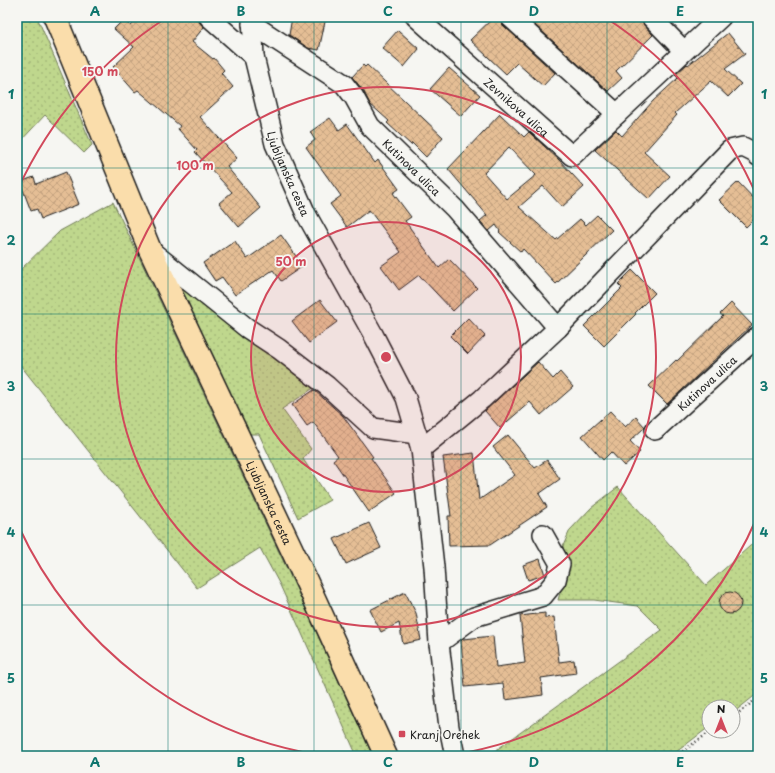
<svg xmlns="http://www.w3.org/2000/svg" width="775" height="773" font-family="'Playpen Sans',sans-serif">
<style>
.grass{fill:url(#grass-dots);stroke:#6e7a54}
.building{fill:url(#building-cross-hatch);stroke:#1c1c1c;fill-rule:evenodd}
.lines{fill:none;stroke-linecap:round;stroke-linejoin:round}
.minor-casing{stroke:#1c1c1c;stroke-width:22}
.primary-casing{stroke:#1c1c1c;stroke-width:25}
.path{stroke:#1c1c1c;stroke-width:2.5;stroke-dasharray:1 3;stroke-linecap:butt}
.minor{stroke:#f6f6f2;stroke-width:19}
.primary{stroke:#faddab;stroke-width:22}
.grid{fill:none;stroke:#0f766e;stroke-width:1;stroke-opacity:0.55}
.ring{fill:none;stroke:#d1495b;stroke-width:2}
.poi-dot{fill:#d1495b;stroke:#f6f6f2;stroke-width:1.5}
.labels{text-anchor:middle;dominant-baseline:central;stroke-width:3.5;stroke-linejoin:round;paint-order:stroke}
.street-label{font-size:11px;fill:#1c1c1c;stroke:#f6f6f2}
.poi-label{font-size:11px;fill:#1c1c1c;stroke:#f6f6f2;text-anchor:start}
.centre{fill:#d1495b;stroke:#f6f6f2;stroke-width:2}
.ring-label{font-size:12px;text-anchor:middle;font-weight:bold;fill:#d1495b;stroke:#f6f6f2;stroke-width:3.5;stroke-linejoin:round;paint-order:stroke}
.neatline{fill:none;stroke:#0f766e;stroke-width:1.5}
.grid-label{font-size:13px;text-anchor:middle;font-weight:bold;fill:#0f766e}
</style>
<defs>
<pattern id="grass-dots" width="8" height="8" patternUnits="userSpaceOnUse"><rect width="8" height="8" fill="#bfd78d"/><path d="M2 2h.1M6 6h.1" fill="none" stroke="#a4b879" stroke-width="1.8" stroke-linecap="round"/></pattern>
<pattern id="building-cross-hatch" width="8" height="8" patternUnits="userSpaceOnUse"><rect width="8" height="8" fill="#e5be95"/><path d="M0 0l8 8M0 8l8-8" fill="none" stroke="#c4a380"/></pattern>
</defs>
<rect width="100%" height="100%" fill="#f6f6f2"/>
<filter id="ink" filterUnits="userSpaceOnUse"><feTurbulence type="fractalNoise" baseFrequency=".025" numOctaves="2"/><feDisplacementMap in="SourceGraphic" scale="8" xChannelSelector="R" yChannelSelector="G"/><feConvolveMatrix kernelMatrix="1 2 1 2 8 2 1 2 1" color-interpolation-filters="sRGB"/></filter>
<g filter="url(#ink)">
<path class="grass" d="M17 17H37L92 145 84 153 45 115 17 145Z
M113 202 298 592 373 756H357L280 585 260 548 197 588 17 361V273L60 231Z
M184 285 318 385 282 409 311 449 303 459 330 500 298 518 259 434H247L180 288Z
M618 487 706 585 758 539V693L733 713V707H709V727L671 756H488L662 630 638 606 594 600H558L566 571 563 546 570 530 591 508Z"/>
<path class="building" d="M139 17H195L204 27 192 42 213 59 214 58 224 70 221 73 233 87 200 117 237 158 227 167 261 208 239 227 219 203 232 192 195 152 197 150 178 129 180 126 138 90 135 92 113 67 134 47 114 29 124 19 131 26Z
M292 17H326L319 50 308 48 289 35Z
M494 17H499L500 21 503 25 555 73 543 86 517 63 506 74 470 40Z
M526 17H640L643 24 653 35 616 71 622 78 608 91Z
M398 30 419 49 404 67 382 48Z
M728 33 745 54 725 69 741 84 728 97 711 81 675 113 677 115 644 152 670 176 649 199 595 150 616 130 622 136 653 101 678 78 675 75 687 64 688 65Z
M363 65 365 67 367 65 443 137 426 157 412 143 411 145 387 123 389 121 370 104 363 90 352 77Z
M449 68 480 95 461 116 430 89Z
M500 114 524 137 529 132 559 160 584 187 562 207 543 186 519 207 556 240 580 219 586 225 597 215 612 230 556 284 523 249 521 252 499 232 500 231 496 225 489 231 480 221 487 215 448 169ZM509 147 536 175 507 199 484 173Z
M330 118 339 130 347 124 375 163 378 160 399 189 393 193 411 217 405 221 439 268 449 259 477 288 453 311 419 275 399 290 381 266 401 252 369 210 347 227 330 204 341 196 306 147 315 140 310 132Z
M66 172 79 204 41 219 37 209 31 211 20 182 34 177 36 184Z
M738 182 758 203V215L746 227 719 200Z
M281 235 303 266 281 281 273 270 235 295 222 277 215 281 203 263 235 241 247 259Z
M632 270 655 293 635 313 636 314 604 346 584 326 622 288 618 284Z
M320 300 337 322 309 343 292 321Z
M731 303 752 325 667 404 649 386 676 360 677 361 723 316 720 314Z
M468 318 485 336 468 354 450 336Z
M538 362 553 379 560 372 573 387 541 415 530 402 500 428 485 411Z
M314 390 343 416 373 457 371 458 396 493 369 512 333 460 338 456 313 422 307 426 292 405Z
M610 411 625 427 636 417 645 427 644 428 630 441 640 452 624 466 611 452 603 460 582 436Z
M508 435 535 468 547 460 560 479 539 494 547 507 490 545 449 546 448 516H451L443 457 474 453 479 500 515 475 493 447Z
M369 523 381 548 346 564 334 539Z
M540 559 545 575 528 580 523 565Z
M405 592 416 613 421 640 403 644 399 623 381 632 370 610Z
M719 603a11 11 0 1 1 22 0a11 11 0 1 1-22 0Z
M545 613V618L554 617 559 662 574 660 576 673 541 678 543 695 505 700 503 683 465 687 461 641 463 639 493 636 496 667 525 663 520 616Z"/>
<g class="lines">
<g class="minor-casing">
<g id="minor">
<path d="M209 17 254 57"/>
<path id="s1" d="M252 17 254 57 275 144 306 214 373 334 406 398 421 449 434 567 439 643 449 727 455 756"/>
<path id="s2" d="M416 17 572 156 721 17"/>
<path d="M510 17 617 114"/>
<path d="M651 17 684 51"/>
<path id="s3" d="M252 24 344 84 354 97 370 126 455 209 558 328"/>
<path d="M150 250 247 328 279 349 327 386 373 428 417 434"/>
<path id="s4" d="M655 430 758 336"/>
<path d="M421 449 482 399 558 328 730 150 743 147 755 153 758 156"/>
<path d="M439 643 474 617 543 596 556 580 560 564 543 534"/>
</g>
</g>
<g class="primary-casing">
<g id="primary">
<path id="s5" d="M55 17 150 250 294 554 386 756"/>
</g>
</g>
<path class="path" d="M733 717 758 698
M676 756 711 731"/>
<use href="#minor" class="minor"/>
<use href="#primary" class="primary"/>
</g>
</g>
<path class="grid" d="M168 17V756M314 17V756M461 17V756M607 17V756M17 168H758M17 314H758M17 459H758M17 605H758"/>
<circle cx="386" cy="357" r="135" fill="#d1495b" fill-opacity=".12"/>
<g class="ring">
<circle cx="386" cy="357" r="135"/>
<circle cx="386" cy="357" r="270"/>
<path d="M758 515A404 404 0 0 1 453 755M319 755A404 404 0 0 1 18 525M18 189A404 404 0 0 1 166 18M606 18A404 404 0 0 1 758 199"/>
</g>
<rect class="poi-dot" x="398" y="730" width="8" height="8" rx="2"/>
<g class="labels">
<g class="street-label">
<text stroke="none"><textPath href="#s2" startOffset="135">Zevnikova ulica</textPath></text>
<text stroke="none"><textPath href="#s3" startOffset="218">Kutinova ulica</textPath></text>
<text stroke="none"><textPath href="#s1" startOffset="162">Ljubljanska cesta</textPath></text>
<text stroke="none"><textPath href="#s4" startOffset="70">Kutinova ulica</textPath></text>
<text stroke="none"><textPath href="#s5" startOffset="531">Ljubljanska cesta</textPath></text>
</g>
<g class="poi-label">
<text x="410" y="734">Kranj Orehek</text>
</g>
</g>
<circle cx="386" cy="357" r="6" class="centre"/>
<g class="ring-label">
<text x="100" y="76">150 m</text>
<text x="195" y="170">100 m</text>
<text x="291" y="266">50 m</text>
</g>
<rect width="775" height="773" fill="none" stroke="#f6f6f2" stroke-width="44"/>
<g transform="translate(721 719)"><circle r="19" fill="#f6f6f2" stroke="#9f9f9c"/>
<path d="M0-3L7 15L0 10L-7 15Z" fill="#d1495b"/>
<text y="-6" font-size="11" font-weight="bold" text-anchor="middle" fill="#1c1c1c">N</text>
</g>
<rect x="22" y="22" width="731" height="729" class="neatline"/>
<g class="grid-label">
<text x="95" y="16">A</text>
<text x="241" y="16">B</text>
<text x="388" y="16">C</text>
<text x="534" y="16">D</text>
<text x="680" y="16">E</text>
<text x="11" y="99">1</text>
<text x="764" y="99">1</text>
<text x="11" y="245">2</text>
<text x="764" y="245">2</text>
<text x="11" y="391">3</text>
<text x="764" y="391">3</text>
<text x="11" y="537">4</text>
<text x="764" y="537">4</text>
<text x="11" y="683">5</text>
<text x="764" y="683">5</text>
<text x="95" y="767">A</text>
<text x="241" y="767">B</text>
<text x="388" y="767">C</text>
<text x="534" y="767">D</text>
<text x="680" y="767">E</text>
</g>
</svg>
